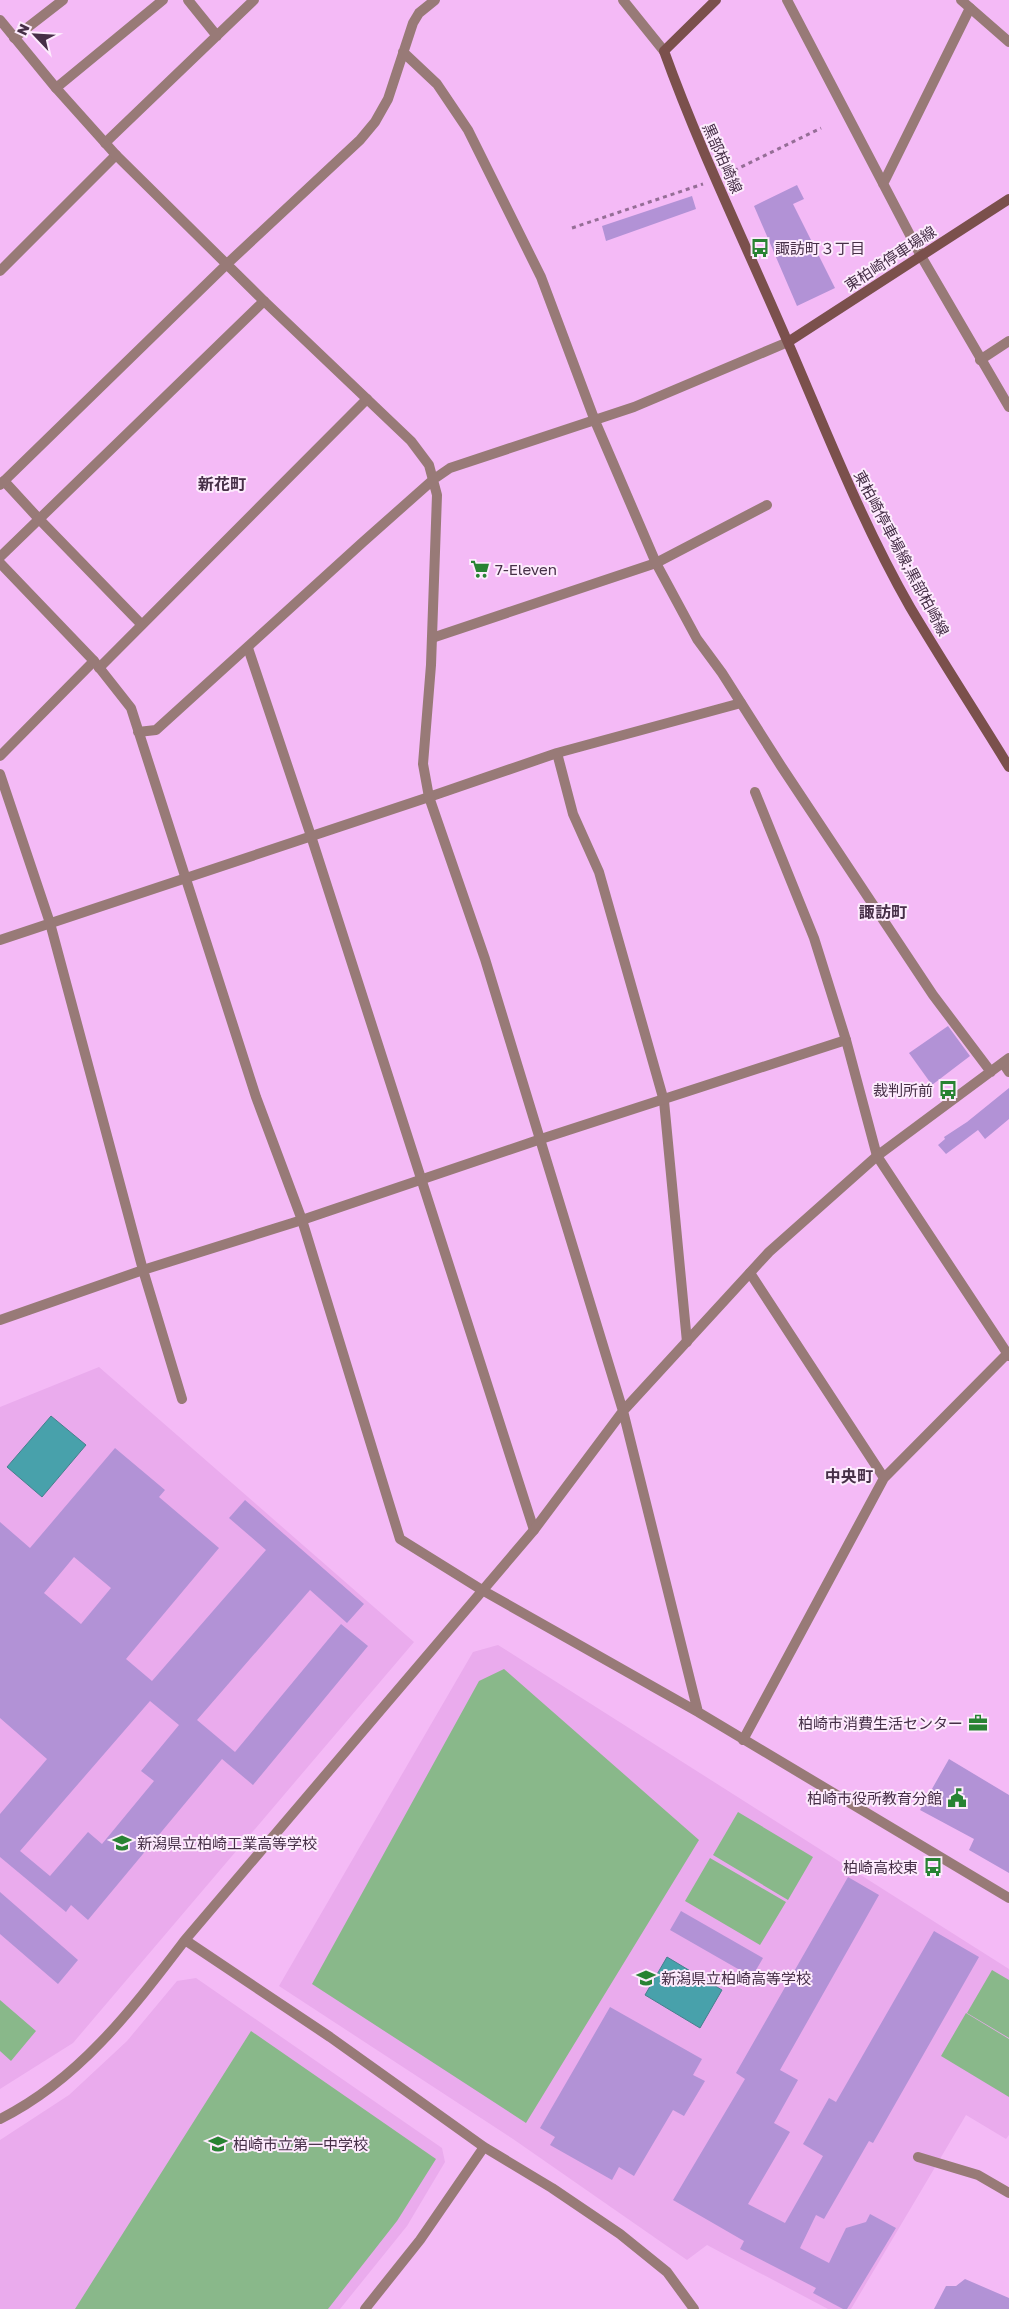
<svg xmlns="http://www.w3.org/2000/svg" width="1009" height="2309" font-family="'Golos Text','Noto Sans JP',sans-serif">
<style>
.built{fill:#eaabed}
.green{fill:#89b88a}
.water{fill:#48a1ab;stroke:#477f8d}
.building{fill:#b292d6;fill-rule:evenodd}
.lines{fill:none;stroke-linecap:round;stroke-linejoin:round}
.path{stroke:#956e96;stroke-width:3;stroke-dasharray:4 4;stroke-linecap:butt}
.service{stroke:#987a77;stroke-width:10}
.minor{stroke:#987a77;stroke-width:10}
.tertiary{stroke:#987a77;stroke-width:10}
.secondary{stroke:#7b504c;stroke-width:10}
.labels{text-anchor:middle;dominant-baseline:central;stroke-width:4;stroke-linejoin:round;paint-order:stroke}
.street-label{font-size:15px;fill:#462f47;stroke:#fdebfd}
.poi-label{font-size:15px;fill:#462f47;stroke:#fdebfd;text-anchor:start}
.neighbourhood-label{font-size:16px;font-weight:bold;fill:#462f47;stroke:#fdebfd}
</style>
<rect width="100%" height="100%" fill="#f4baf6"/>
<path class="built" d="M99 1367 414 1642 73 2043 0 2089V1407Z
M498 1645 1009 1969V2135L1006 2139 966 2115 851 2309H828L707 2245 687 2260 513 2139 279 1986 473 1652Z
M196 1978 442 2148 445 2162 407 2226 340 2309H0V2140L69 2095 127 2041 177 1981Z"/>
<path class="green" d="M504 1669 699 1840 526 2123 312 1984 479 1681Z
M738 1812 813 1857 788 1900 713 1855Z
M710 1858 786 1902 760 1945 685 1901Z
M992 1970 1009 1980V2038L967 2013Z
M0 2000 36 2031 11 2061 0 2051Z
M966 2013 1009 2039V2097L941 2056Z
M251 2031 436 2159 397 2221 328 2309H75Z"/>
<path class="water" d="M51 1416 86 1445 42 1497 7 1467Z
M667 1957 722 1990 700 2028 645 1995Z"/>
<path class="building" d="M797 185 804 199 793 204 835 288 797 306 754 206Z
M692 196 696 209 606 241 602 226Z
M948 1026 970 1056 932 1085 909 1053Z
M1009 1088V1119L985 1139 978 1130 946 1154 938 1145 945 1139 944 1137 967 1122Z
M115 1448 165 1490 159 1497 219 1548 126 1659 152 1681 266 1550 229 1518 245 1500 364 1604 347 1623 310 1590 197 1720 235 1752 341 1624 368 1646 253 1785 222 1759 88 1920 71 1905 66 1912 0 1857V1814L47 1759 0 1718V1522L30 1548ZM74 1557 111 1588 81 1624 44 1593ZM150 1701 179 1725 141 1771 154 1781 102 1844 88 1832 50 1876 20 1851Z
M949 1759 1009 1795V1873L969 1850 974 1839 920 1810Z
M848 1877 879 1895 780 2070 798 2080 774 2123 790 2132 748 2204 785 2223 823 2156 803 2144 829 2098 836 2102 934 1931 979 1957 873 2143 869 2141 824 2219 816 2215 800 2248 829 2263 846 2228 866 2222 870 2214 896 2228 847 2309H843L813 2293 816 2288 740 2249 744 2241 673 2200 745 2079 736 2073Z
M0 1892 78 1960 58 1984 0 1934Z
M681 1911 763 1958 752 1977 670 1930Z
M610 2007 702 2059 693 2075 705 2081 684 2116 673 2110 634 2176 619 2167 612 2180 550 2145 555 2137 540 2128Z
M965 2279 1009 2298V2309H934L946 2286H956Z"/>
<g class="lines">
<path class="path" d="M727 174 821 128
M572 228 703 184"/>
<path class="service" d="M188 0 217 36
M787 0 921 256
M14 38 63 0
M56 88 163 0
M105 143 254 0
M883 184 970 8
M980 360 1009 341
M4 481 39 519
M432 638 656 563 767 505
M248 648 311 836
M557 753 573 814 599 872 664 1101 687 1342
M755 792 814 938 846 1040
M429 797 557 753 741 703
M302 1220 541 1139"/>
<path class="minor" d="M961 0 1009 42
M921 256 1009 407
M0 271 116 155
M39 519 142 625
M0 557 264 301
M99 668 367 399
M0 756 94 661
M0 774 50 923 143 1270 182 1399
M311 836 534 1530
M0 940 429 797
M1003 1063 1009 1072
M541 1139 846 1040 877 1156
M750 1273 884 1478
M0 1320 143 1270 302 1220
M743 1740 884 1478 1007 1354
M918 2157 978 2175 1009 2193"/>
<path class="tertiary" d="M623 0 664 51
M0 20 56 88 116 155 264 301 411 441 429 465 437 495 431 665 423 764 429 797 485 959 623 1411 698 1712
M403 52 437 84 468 130 541 277 595 421 656 563 697 639 722 673 781 766 933 995 991 1072
M0 485 228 263 360 140 375 122 388 99 413 23 419 13 435 0
M0 563 94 661 131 708 256 1097 302 1220 400 1539 482 1590 698 1712 1009 1898
M138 732 156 730 363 542 434 479 450 468 634 407 788 342
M877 1156 1009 1356
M0 2119C79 2080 133 2008 185 1940
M365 2309 420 2240 484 2147
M694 2309 667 2272 620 2234 552 2188 484 2147 330 2037 185 1940 534 1530 623 1411 769 1252 877 1156 1009 1058"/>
<path class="secondary" d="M716 0 664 51C700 151 747 247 789 345 827 433 862 523 910 607 942 661 976 713 1009 767
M788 342 1009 199"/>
</g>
<defs>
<g id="bus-bare" transform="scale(1.5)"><path d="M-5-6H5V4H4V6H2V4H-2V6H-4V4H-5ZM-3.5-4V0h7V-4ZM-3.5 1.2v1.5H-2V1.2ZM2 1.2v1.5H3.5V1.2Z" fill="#288333" stroke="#fdebfd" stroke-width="2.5" paint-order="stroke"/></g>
<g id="supermarket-bare" transform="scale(1.5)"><path d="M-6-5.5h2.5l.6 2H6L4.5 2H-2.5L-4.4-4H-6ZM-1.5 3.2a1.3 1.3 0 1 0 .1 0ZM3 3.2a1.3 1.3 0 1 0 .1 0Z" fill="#288333" stroke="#fdebfd" stroke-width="2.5" paint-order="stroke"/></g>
<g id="office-bare" transform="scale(1.5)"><path d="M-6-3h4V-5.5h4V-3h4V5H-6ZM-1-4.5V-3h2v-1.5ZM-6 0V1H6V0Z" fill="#288333" stroke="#fdebfd" stroke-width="2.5" paint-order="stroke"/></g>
<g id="civic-bare" transform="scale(1.5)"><path d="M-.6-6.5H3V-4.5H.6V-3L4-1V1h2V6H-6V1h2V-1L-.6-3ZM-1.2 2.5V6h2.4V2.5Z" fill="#288333" stroke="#fdebfd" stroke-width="2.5" paint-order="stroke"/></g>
<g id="school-bare" transform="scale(1.5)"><path d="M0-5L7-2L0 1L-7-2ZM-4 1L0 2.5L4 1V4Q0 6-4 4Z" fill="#288333" stroke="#fdebfd" stroke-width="2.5" paint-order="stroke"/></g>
</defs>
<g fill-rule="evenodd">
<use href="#bus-bare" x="760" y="248"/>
<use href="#supermarket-bare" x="480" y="569"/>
<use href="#bus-bare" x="948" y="1090"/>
<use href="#office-bare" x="978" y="1723"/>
<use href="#civic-bare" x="957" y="1798"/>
<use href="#school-bare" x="122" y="1843"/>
<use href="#bus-bare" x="933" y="1867"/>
<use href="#school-bare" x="646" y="1978"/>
<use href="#school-bare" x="218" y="2144"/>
</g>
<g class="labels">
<g class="street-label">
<text transform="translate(723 158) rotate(66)">黒部柏崎線</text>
<text transform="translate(890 258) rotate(-33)">東柏崎停車場線</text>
<text transform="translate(902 553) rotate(62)">東柏崎停車場線;黒部柏崎線</text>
</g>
<g class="poi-label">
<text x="775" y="248">諏訪町３丁目</text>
<text x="495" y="569">7-Eleven</text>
<text x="933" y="1090" text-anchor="end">裁判所前</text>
<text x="963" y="1723" text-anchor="end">柏崎市消費生活センター</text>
<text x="942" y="1798" text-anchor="end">柏崎市役所教育分館</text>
<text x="137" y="1843">新潟県立柏崎工業高等学校</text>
<text x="918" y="1867" text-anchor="end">柏崎高校東</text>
<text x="661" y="1978">新潟県立柏崎高等学校</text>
<text x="233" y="2144">柏崎市立第一中学校</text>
</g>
<g class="neighbourhood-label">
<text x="222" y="484">新花町</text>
<text x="883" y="912">諏訪町</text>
<text x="849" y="1476">中央町</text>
</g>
</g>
<g transform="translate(35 35) rotate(295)" stroke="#fdebfd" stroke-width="4" paint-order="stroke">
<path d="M0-4L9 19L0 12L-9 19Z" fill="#462f47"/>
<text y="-8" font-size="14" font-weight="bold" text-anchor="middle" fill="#462f47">N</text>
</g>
</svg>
